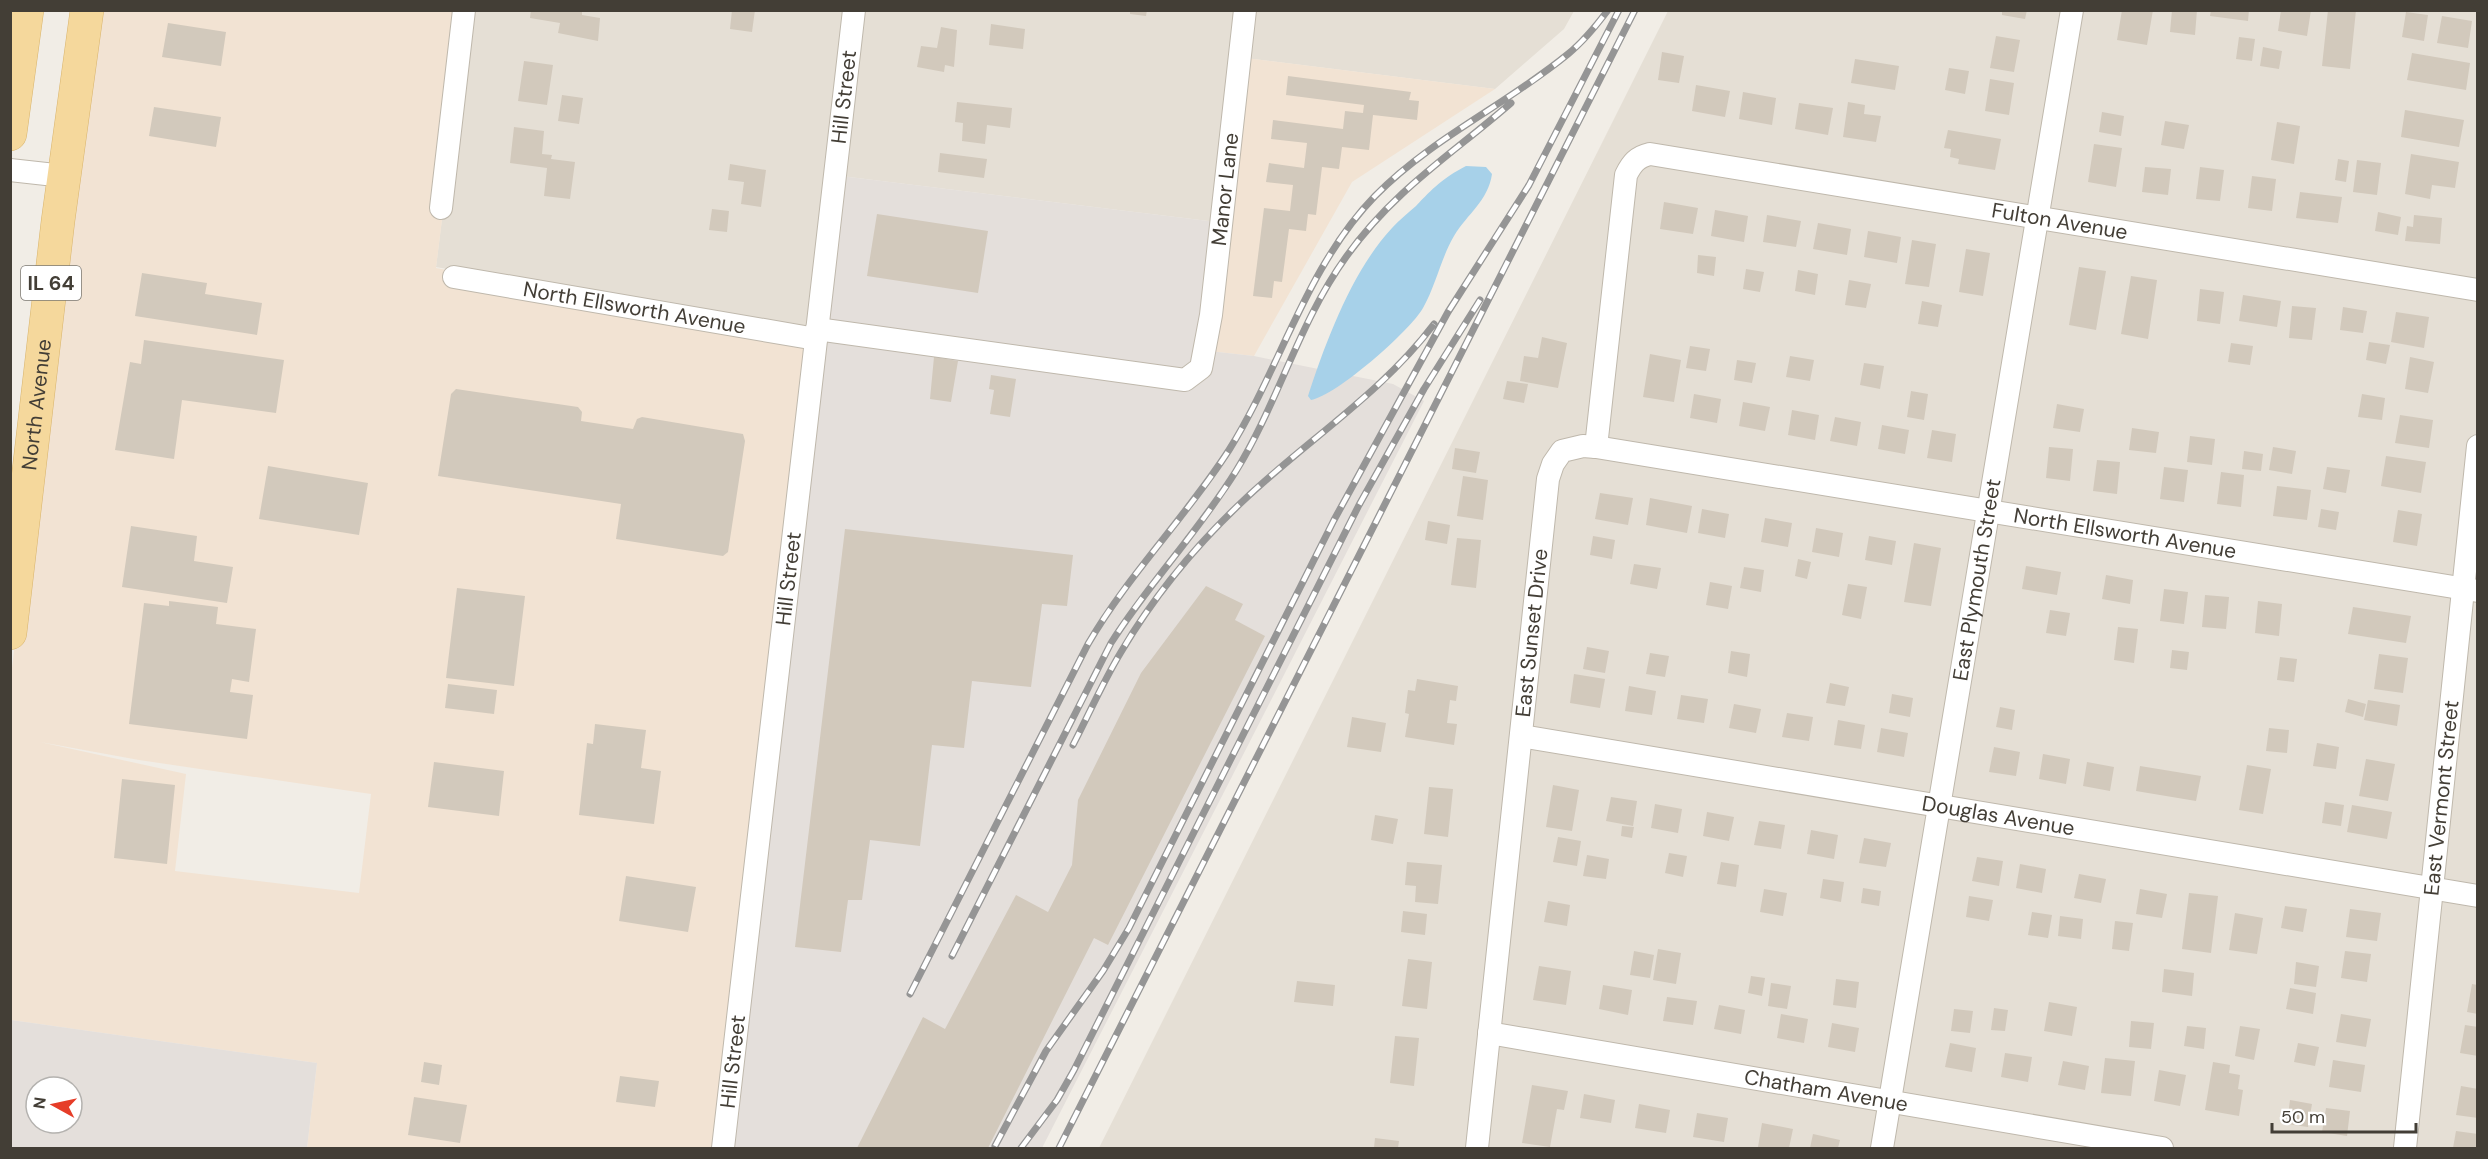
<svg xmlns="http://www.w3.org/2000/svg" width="2488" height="1159" font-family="'DM Sans',sans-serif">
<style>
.residential{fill:#e5dfd5}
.commercial{fill:#f2e3d3;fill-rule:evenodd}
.industrial{fill:#e4dfdb;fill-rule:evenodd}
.water{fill:#a7d1e9}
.building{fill:#d2c9bc}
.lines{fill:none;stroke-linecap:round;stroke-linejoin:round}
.street-casing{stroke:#bfb8ac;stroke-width:24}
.primary-casing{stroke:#d8b46d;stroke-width:34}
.street{stroke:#fff;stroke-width:22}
.primary{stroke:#f5d89c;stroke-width:33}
.rail-casing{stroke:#959595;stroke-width:7}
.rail{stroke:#fff;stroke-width:4.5;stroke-dasharray:14;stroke-linecap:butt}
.labels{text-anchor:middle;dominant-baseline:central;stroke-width:4.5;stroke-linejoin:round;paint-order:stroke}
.shield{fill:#fff;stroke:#7b7872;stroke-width:1.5}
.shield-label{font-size:20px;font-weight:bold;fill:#433e36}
.street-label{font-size:21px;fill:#433e36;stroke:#fff}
</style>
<rect width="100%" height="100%" fill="#f1ede6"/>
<path class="residential" d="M468 11H847L810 333 436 267Z
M860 11H1574L1564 29 1495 89 1245 58 1225 223 841 176Z
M1668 11H2063L1875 1148H1099Z
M2079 11H2477V1148H1888Z"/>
<path class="commercial" d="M92 11H468L436 268 822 344 722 1148H307L317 1063 11 1020V676ZM40 742 139 760 371 794 359 893 175 871 186 774Z
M1245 58 1495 89 1352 182 1254 356 1209 351Z"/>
<path class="industrial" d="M841 176 1225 223 1209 351 1254 356 1393 384 1424 401 1042 1148H722Z
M11 1020 317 1063 307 1148H11ZM36 1087H72V1123H36Z"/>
<path class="water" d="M1466 166 1486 167 1492 174C1488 201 1468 213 1454 236 1441 258 1436 285 1423 308 1410 331 1336 396 1311 400L1308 396C1326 341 1352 271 1392 228 1399 220 1408 213 1416 206 1433 188 1443 178 1466 166Z"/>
<path class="building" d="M531 10H582V15L600 18 598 41 558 33 560 23 530 18Z
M732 10H755L752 32 730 29Z
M1130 10H1147L1146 16 1130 14Z
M2002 10H2027L2025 19 2002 15Z
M2122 10H2153L2147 45 2117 40Z
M2172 10H2197L2195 35 2170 32Z
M2211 10H2249L2248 21 2210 16Z
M2281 10H2311L2307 36 2278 31Z
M2328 10H2356L2350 69 2322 66Z
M2406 12 2428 15 2424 41 2402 37Z
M2442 16 2472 21 2468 48 2437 43Z
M168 23 226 32 221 66 162 57Z
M991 24 1025 29 1023 49 989 45Z
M941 27 957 30 954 67 945 65 944 72 917 67 921 46 937 48Z
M1996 36 2020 40 2014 72 1990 68Z
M2239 37 2255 39 2252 61 2236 59Z
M2263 47 2282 51 2279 69 2260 66Z
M1662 52 1684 56 1679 83 1658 80Z
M2412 53 2470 63 2466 90 2407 80Z
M1855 59 1899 66 1895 90 1851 83Z
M524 61 553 65 547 105 518 101Z
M1949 68 1969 71 1965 94 1945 90Z
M1288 76 1411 92 1409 100 1419 101 1417 120 1373 115 1369 150 1342 147 1339 169 1322 167 1316 215 1308 214 1306 231 1289 229 1282 282 1274 281 1272 298 1253 296 1264 208 1290 211 1293 185 1266 182 1269 163 1304 168 1307 143 1271 139 1273 120 1343 129 1345 111 1363 113 1364 105 1286 95Z
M1990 79 2014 83 2009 115 1985 111Z
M1696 85 1730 91 1725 117 1692 111Z
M1743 92 1776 98 1772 125 1739 119Z
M562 95 583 98 579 124 558 121Z
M957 102 1012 108 1010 128 987 125 985 144 962 141 963 123 955 122Z
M1848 102 1865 105 1864 114 1881 116 1876 142 1843 137Z
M1799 103 1833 108 1828 135 1795 129Z
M154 107 221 117 216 147 149 136Z
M2405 110 2464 120 2459 147 2401 137Z
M2102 112 2124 116 2121 136 2099 132Z
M2165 121 2189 125 2184 149 2161 145Z
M2277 122 2300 126 2294 164 2271 160Z
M514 127 544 131 542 154 552 155 551 159 575 162 570 199 544 196 547 168 510 163Z
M1948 130 2001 139 1995 170 1958 164 1959 159 1950 157 1951 149 1944 148Z
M2094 144 2122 148 2116 187 2088 182Z
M940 153 987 159 984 178 938 172Z
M2411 154 2459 162 2455 188 2432 185 2430 199 2405 194Z
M2338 159 2349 161 2346 182 2335 180Z
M2357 160 2381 163 2377 195 2353 192Z
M730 164 766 170 761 207 741 204 744 182 728 180Z
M2145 167 2171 169 2168 195 2142 192Z
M2200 167 2224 170 2220 201 2196 199Z
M2252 176 2276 179 2272 211 2248 208Z
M2300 192 2342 197 2338 223 2296 218Z
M1664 202 1698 208 1693 234 1660 229Z
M712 209 729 211 727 232 709 230Z
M1715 210 1748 216 1744 242 1711 236Z
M2378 212 2401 217 2398 235 2375 231Z
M877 214 988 231 978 293 867 276Z
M1767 215 1801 221 1796 247 1763 242Z
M2414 215 2442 218 2440 244 2405 241 2407 226 2413 227Z
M1818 223 1851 229 1847 255 1813 249Z
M1868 231 1901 237 1897 263 1864 257Z
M1912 240 1936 244 1929 287 1905 284Z
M1966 249 1990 253 1983 296 1959 292Z
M1698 255 1716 257 1714 276 1697 273Z
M2079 267 2106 271 2096 330 2069 325Z
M1746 269 1764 272 1760 292 1743 289Z
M1798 270 1818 274 1815 295 1795 291Z
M142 273 207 283 205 294 262 303 257 335 135 316Z
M2131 276 2157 280 2148 339 2121 334Z
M1849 280 1871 284 1866 308 1845 305Z
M2200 289 2224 292 2220 324 2197 321Z
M2243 295 2281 301 2277 327 2239 321Z
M1922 301 1942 305 1938 327 1918 324Z
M2292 306 2316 308 2312 340 2289 338Z
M2343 307 2367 311 2363 333 2340 330Z
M2396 312 2429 317 2424 348 2391 342Z
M1542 337 1567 343 1558 388 1520 381 1524 356 1538 358Z
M144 340 284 360 276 413 182 400 174 459 115 450 130 362 141 364Z
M2369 342 2390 345 2386 364 2366 360Z
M2231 343 2253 346 2250 365 2228 362Z
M1690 346 1710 349 1706 371 1686 368Z
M1650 354 1681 360 1674 402 1643 397Z
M1790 356 1814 360 1810 381 1786 377Z
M934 357 958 361 951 402 930 399Z
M2410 357 2434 362 2428 393 2405 389Z
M1737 360 1756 363 1752 383 1734 380Z
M1864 363 1884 366 1880 389 1860 385Z
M991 375 1016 379 1010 417 990 414 994 390 989 389Z
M1507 381 1528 384 1524 403 1503 399Z
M456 389 578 407 582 412 581 421 633 429 637 419 642 417 743 434 745 441 728 552 723 556 616 539 621 504 438 476 451 394Z
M1911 391 1928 394 1924 420 1907 417Z
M1694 394 1721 399 1717 423 1690 418Z
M2362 394 2385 398 2382 420 2358 417Z
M1743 402 1770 407 1765 431 1739 426Z
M2057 404 2084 409 2080 432 2053 428Z
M1792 410 1819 415 1815 440 1788 435Z
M2400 415 2433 420 2429 448 2395 443Z
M1835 417 1861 422 1857 446 1830 441Z
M1882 425 1909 430 1905 454 1878 449Z
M2132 428 2159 432 2156 453 2129 450Z
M1932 430 1956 434 1952 462 1927 458Z
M2190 436 2215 439 2212 465 2187 462Z
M2049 447 2073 449 2070 481 2046 478Z
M2273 447 2296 451 2292 474 2269 470Z
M1455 448 1480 452 1476 473 1452 469Z
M2244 451 2263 454 2261 471 2242 469Z
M2386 456 2426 462 2421 493 2381 486Z
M2097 460 2120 462 2117 494 2093 491Z
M268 466 368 483 359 535 259 519Z
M2164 467 2188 470 2184 502 2160 499Z
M2327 467 2350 470 2346 493 2323 489Z
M2221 472 2244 475 2241 507 2217 504Z
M1463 476 1488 480 1483 520 1457 516Z
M2277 486 2311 490 2307 520 2273 516Z
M1600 493 1633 498 1628 525 1595 519Z
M1650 498 1692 506 1687 533 1646 525Z
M1702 509 1729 514 1725 538 1698 533Z
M2321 509 2339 512 2336 530 2318 527Z
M2398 510 2422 514 2417 546 2393 542Z
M1765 518 1792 523 1788 547 1761 542Z
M1428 521 1450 525 1447 544 1425 540Z
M131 526 197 536 194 561 233 567 227 603 122 587Z
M1816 528 1843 533 1839 557 1812 552Z
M845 529 1073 555 1067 606 1042 604 1031 687 972 681 964 748 932 745 920 846 870 840 862 900H848L841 952 795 947Z
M1593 536 1615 540 1612 559 1590 555Z
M1869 536 1896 541 1892 565 1865 560Z
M1457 538 1481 540 1476 588 1451 585Z
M1914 543 1941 548 1931 606 1904 602Z
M1798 559 1811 562 1807 579 1795 576Z
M1634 564 1661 568 1657 589 1630 584Z
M2026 566 2061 572 2057 595 2022 589Z
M1744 567 1764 570 1761 592 1740 588Z
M2106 575 2133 580 2130 604 2102 599Z
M1710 582 1732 586 1728 609 1706 605Z
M1848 584 1867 587 1861 619 1842 615Z
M1206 586 1243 604 1235 620 1265 636 1108 945 1094 938 988 1148H857L923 1017 945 1029 1016 895 1048 912 1072 865 1078 800 1141 673Z
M457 588 525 596 514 686 446 678Z
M2164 589 2188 592 2184 624 2160 621Z
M2205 595 2229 597 2226 629 2202 627Z
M169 601 218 607 216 624 256 629 249 682 232 679 230 692 253 695 247 739 129 724 144 603 169 606Z
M2258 601 2282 604 2279 636 2255 633Z
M2353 607 2411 616 2406 643 2348 634Z
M2050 610 2070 613 2066 636 2046 633Z
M2118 627 2138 629 2134 663 2114 660Z
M1587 647 1609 651 1605 673 1583 669Z
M2172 650 2189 652 2187 670 2170 668Z
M1731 651 1750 654 1747 677 1728 673Z
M1650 653 1669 656 1665 677 1646 674Z
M2379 654 2408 658 2403 693 2374 689Z
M2280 657 2297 659 2294 682 2277 680Z
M1574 674 1605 679 1600 708 1570 703Z
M1417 679 1458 686 1456 701 1450 700 1447 723 1457 724 1454 745 1405 737 1409 714 1405 713 1408 690 1415 691Z
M1830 683 1849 687 1845 706 1826 703Z
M448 684 497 690 494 714 445 708Z
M1629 686 1656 691 1652 715 1625 711Z
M1892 694 1913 698 1910 717 1889 713Z
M1681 695 1708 699 1704 723 1677 719Z
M2348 699 2366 704 2363 717 2345 712Z
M2368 700 2400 705 2397 726 2364 720Z
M1734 704 1761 709 1756 733 1729 728Z
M2000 707 2015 710 2012 730 1996 727Z
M1787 713 1813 717 1809 741 1782 737Z
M1352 717 1386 723 1381 752 1347 747Z
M1838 720 1865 725 1861 749 1834 745Z
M595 724 646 730 641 768 661 771 654 824 579 815 587 743 593 744Z
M1881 728 1908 733 1904 757 1877 752Z
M2269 728 2289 730 2287 753 2266 751Z
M2317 743 2339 747 2336 769 2313 766Z
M1994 747 2020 752 2016 776 1989 772Z
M2043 754 2070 759 2066 784 2039 779Z
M2366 759 2395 764 2388 801 2359 796Z
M434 762 504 771 499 816 428 807Z
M2087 762 2114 767 2110 791 2083 786Z
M2247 765 2271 769 2263 814 2239 810Z
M2140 766 2201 776 2196 801 2136 791Z
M122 779 175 785 167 864 114 858Z
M1553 785 1579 790 1572 831 1546 827Z
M1429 787 1453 789 1448 837 1424 834Z
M1611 797 1637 801 1633 826 1606 821Z
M2325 802 2344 805 2341 826 2322 823Z
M1655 804 1682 809 1678 833 1651 828Z
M2352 805 2392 812 2387 839 2347 832Z
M1707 812 1734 817 1729 841 1703 836Z
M1375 815 1398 819 1393 844 1371 840Z
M1759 821 1785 825 1781 849 1754 845Z
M1622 826 1634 827 1632 838 1621 836Z
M1811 830 1838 835 1834 859 1807 854Z
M1558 837 1581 841 1577 866 1553 862Z
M1864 838 1891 843 1886 867 1859 863Z
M1669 853 1687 856 1683 877 1665 873Z
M1587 855 1609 859 1606 879 1583 876Z
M1977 857 2003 861 1999 886 1972 881Z
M1407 862 1442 865 1438 904 1415 902 1416 886 1405 885Z
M1721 862 1739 865 1736 887 1717 884Z
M2020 864 2046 869 2042 893 2016 888Z
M2079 874 2106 879 2101 903 2074 898Z
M626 876 696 887 688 932 619 921Z
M1823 879 1844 882 1841 902 1820 898Z
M1863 888 1881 891 1879 906 1861 903Z
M1764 889 1787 893 1783 916 1760 912Z
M2140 889 2167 894 2162 918 2136 914Z
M2189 893 2218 896 2211 953 2182 949Z
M1969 896 1993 900 1989 921 1966 917Z
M1548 901 1570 905 1567 926 1544 922Z
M2285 906 2307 909 2303 932 2281 928Z
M2350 909 2381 913 2377 941 2346 937Z
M1403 911 1427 914 1425 935 1401 932Z
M2032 912 2052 915 2048 938 2028 935Z
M2235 913 2263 918 2257 954 2229 950Z
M2060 916 2083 919 2081 939 2058 936Z
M2115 921 2133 923 2129 951 2112 949Z
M1658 949 1681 953 1676 984 1653 980Z
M1634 951 1654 955 1650 978 1630 975Z
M2345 951 2371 954 2367 982 2341 978Z
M1408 959 1432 962 1427 1009 1402 1006Z
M2296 962 2319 966 2316 987 2294 984Z
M1539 966 1571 971 1566 1005 1533 1000Z
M2164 969 2194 973 2192 996 2162 992Z
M1751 976 1765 978 1762 996 1748 993Z
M1836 979 1859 982 1856 1008 1833 1005Z
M1297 981 1335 985 1333 1006 1294 1002Z
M1771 983 1791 986 1787 1009 1768 1006Z
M2472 984 2478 985V1014L2467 1012Z
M1603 985 1632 990 1628 1015 1599 1009Z
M2290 988 2316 993 2313 1014 2286 1009Z
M1667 997 1697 1001 1693 1025 1663 1021Z
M2049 1002 2077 1007 2072 1036 2044 1031Z
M1719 1005 1745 1010 1741 1034 1714 1029Z
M1994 1008 2008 1010 2005 1031 1991 1030Z
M1954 1009 1973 1011 1970 1033 1951 1031Z
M1781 1014 1808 1019 1804 1043 1777 1038Z
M2341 1014 2371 1019 2366 1047 2336 1042Z
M2131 1021 2154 1023 2151 1049 2129 1047Z
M1832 1023 1859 1028 1855 1052 1828 1047Z
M2465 1025 2478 1027V1056L2460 1053Z
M2187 1026 2206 1028 2204 1049 2184 1046Z
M2240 1026 2260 1029 2254 1060 2235 1056Z
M1395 1036 1419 1038 1414 1086 1390 1083Z
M1950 1043 1976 1048 1972 1072 1945 1067Z
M2298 1043 2319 1047 2315 1066 2294 1062Z
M2005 1053 2032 1057 2028 1082 2001 1077Z
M2105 1058 2135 1061 2131 1096 2101 1093Z
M2333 1060 2365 1065 2361 1092 2329 1087Z
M2063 1061 2089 1066 2085 1090 2058 1085Z
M424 1062 442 1065 439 1085 421 1082Z
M2213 1062 2230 1065 2229 1073 2240 1075 2238 1089 2243 1090 2239 1116 2205 1110Z
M2159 1070 2186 1075 2180 1106 2154 1101Z
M620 1076 659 1081 655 1107 616 1102Z
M1532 1085 1568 1091 1564 1110 1557 1109 1550 1147 1522 1143Z
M2461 1086 2478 1089V1118L2456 1115Z
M1584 1094 1615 1100 1611 1123 1580 1118Z
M414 1097 467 1105 460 1143 408 1135Z
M2290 1100 2312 1104 2308 1127 2287 1124Z
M1639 1104 1670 1110 1666 1133 1635 1128Z
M2326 1108 2350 1111 2347 1136 2322 1132Z
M1697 1113 1728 1118 1724 1142 1693 1137Z
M1762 1123 1793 1129 1789 1148 1758 1147Z
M2456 1131 2478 1134V1148H2453Z
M1813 1134 1840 1140 1838 1148H1810Z
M1375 1138 1399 1141 1398 1148H1374Z"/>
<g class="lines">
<g class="street-casing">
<g id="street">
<path d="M10 170 64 176"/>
<path d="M441 208 464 10"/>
<path id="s1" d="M454 277 816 339"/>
<path id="s2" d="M817 329 1185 380 1201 368 1211 315 1245 10"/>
<path id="s3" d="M1596 447 1626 175C1632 163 1637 157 1650 154L2478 290"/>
<path id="s4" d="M1521 736 2478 896"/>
<path id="s5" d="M1489 1033 2162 1148"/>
<path id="s6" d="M723 1148 854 10"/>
<path id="s7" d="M1477 1148 1548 479 1553 464 1562 451 1583 446 1596 447 2478 591"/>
<path id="s8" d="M1882 1148 2072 10"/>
<path id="s9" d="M2405 1148 2478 446"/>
</g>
</g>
<g class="primary-casing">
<g id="primary">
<path d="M10 134 27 10"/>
<path id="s10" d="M10 633 58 221 87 10"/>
</g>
</g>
<use href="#street" class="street"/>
<use href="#primary" class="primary"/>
<g class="rail-casing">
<path id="rail" d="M1073 745C1089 714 1103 682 1121 652 1154 596 1196 545 1244 500 1306 441 1382 393 1434 324
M952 956 1111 643C1149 583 1199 531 1236 471 1278 403 1299 322 1346 257 1394 190 1451 155 1511 103
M910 994 1088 644C1128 575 1186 517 1229 450 1281 367 1306 267 1375 196 1432 138 1506 105 1568 54 1584 41 1596 26 1608 10
M995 1146 1046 1051 1103 971 1129 928 1334 520 1448 312 1529 185 1619 10
M1021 1148 1057 1100 1074 1070 1359 505 1424 389 1480 300
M1059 1148 1635 10"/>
</g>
<use href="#rail" class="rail"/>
</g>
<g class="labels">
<rect class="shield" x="21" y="266" width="60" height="34" rx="4.5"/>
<g class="shield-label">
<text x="51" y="283">IL 64</text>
</g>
<g class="street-label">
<text stroke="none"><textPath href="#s6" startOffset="1058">Hill Street</textPath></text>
<text stroke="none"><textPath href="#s2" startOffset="572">Manor Lane</textPath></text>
<text stroke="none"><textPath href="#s3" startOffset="722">Fulton Avenue</textPath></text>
<text stroke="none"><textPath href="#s1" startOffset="183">North Ellsworth Avenue</textPath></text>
<text stroke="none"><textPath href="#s10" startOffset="230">North Avenue</textPath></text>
<text stroke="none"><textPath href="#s7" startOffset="1275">North Ellsworth Avenue</textPath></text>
<text stroke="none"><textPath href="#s6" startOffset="573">Hill Street</textPath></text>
<text stroke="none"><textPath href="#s8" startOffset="576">East Plymouth Street</textPath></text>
<text stroke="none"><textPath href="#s7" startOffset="518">East Sunset Drive</textPath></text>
<text stroke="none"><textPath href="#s9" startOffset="352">East Vermont Street</textPath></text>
<text stroke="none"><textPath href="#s4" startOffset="484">Douglas Avenue</textPath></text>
<text stroke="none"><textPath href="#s6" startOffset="87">Hill Street</textPath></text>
<text stroke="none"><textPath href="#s5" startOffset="342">Chatham Avenue</textPath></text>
</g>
</g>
<rect width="2488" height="1159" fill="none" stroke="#433e36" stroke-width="24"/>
<g transform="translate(54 1105) rotate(278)"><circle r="28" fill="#ffffff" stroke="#b4b2af" stroke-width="1.5"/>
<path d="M0-4.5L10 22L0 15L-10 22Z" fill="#e63d28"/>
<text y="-9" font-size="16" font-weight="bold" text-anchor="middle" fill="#433e36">N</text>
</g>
<path d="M2272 1123v9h144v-9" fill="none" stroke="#433e36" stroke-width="3"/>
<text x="2281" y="1123" font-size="18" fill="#433e36" stroke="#ffffff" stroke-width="4.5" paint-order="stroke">50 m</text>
</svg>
